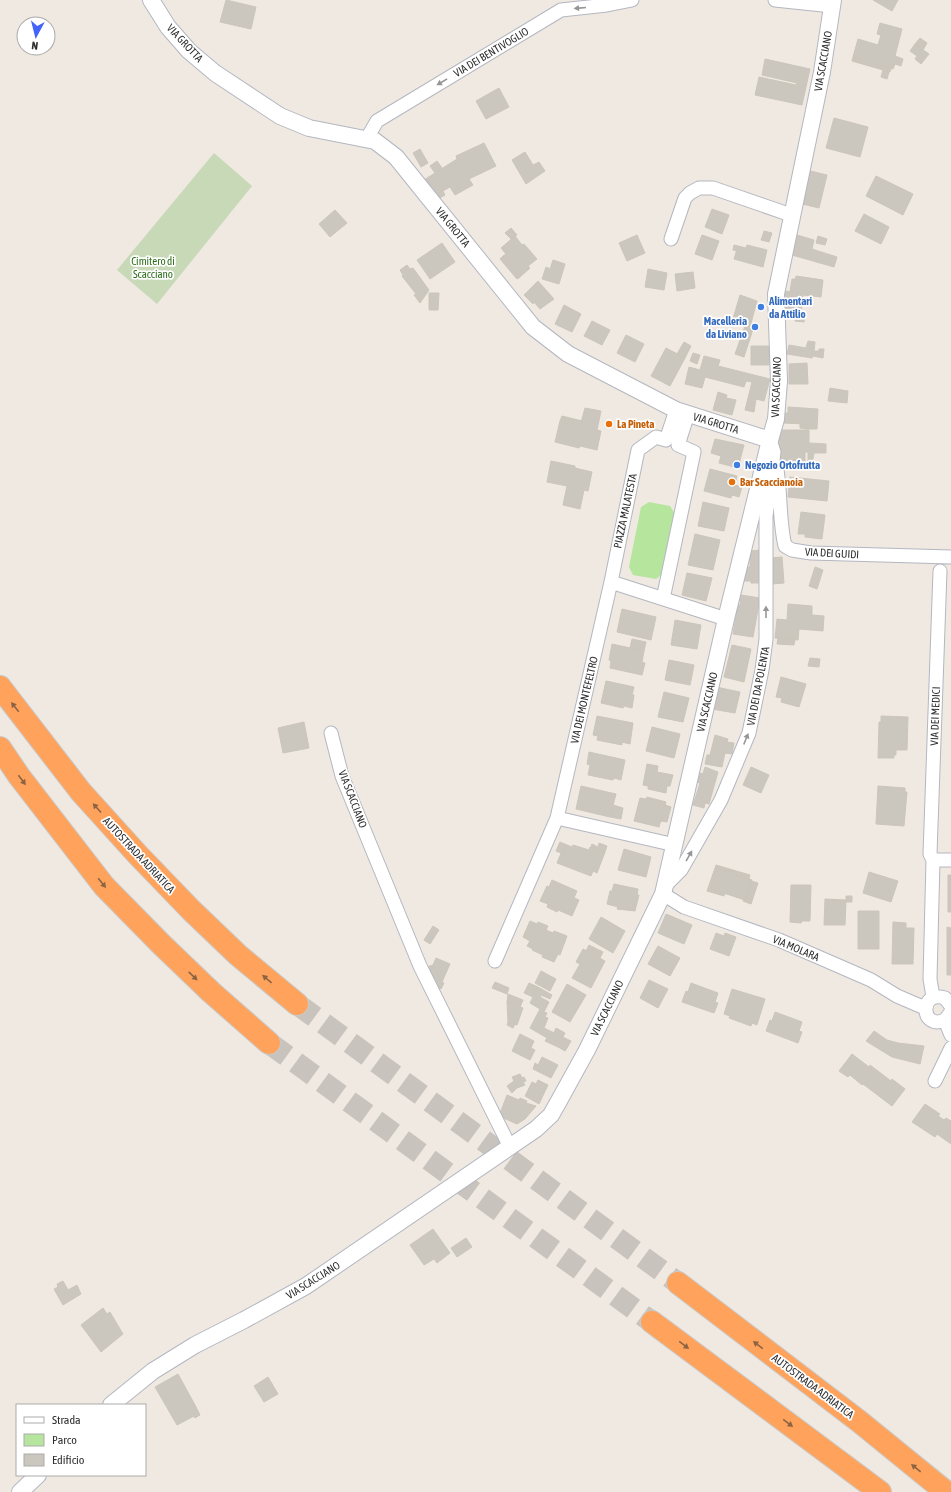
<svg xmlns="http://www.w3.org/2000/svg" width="951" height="1492" font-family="'Asap Condensed',sans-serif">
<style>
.green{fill:#b6e59e}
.cemetery{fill:#c8d9b8}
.building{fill:#cbc7bf;stroke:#cbc5ba}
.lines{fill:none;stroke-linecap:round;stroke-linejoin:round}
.motorway-tunnel{stroke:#c8c4bd;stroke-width:22;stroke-dasharray:22 11;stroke-linecap:butt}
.minor-casing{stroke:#b4b7c1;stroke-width:15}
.tertiary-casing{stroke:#b4b7c1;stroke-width:18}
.motorway-casing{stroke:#c9c9c9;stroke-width:24}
.minor{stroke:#fff;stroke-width:13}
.tertiary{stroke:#fff;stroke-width:16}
.motorway{stroke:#ffa35c;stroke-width:22}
.oneway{fill:#969696}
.oneway2{fill:#8c6343}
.shop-dot{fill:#3f7fe0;stroke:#fff;stroke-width:1.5}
.food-dot{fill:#e8710a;stroke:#fff;stroke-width:1.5}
.labels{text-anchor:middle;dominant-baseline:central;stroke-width:3.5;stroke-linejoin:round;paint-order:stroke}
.street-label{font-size:11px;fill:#2e2e2e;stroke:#fff}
.park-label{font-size:11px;fill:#2c6e1b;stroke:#fff}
.shop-label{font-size:11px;font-weight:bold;fill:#366cbe;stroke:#fff;text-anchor:start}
.food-label{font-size:11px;font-weight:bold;fill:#c56008;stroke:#fff;text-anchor:start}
</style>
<rect width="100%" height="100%" fill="#efe9e1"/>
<path class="green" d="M649 502 670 506 675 514 664 573 656 579 633 575 629 567 641 507Z"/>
<path class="cemetery" d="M214 153 252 186 157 304 117 270Z"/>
<path class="building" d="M226 0 256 7 251 29 220 22Z
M873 0H898L892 11Z
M880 23 902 29 895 56 903 59 901 66 895 64 893 69 853 57 858 39 878 45 881 35 877 34Z
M920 38 927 43 923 50 915 44Z
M915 44 929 54 921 64 915 59 917 56 910 51Z
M853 57 891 68 890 72 852 61Z
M765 59 810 69 802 105 755 95 759 77 796 85 797 83 762 75Z
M883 70 889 72 887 79 881 77Z
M499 88 509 107 486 119 476 101Z
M834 118 868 127 860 157 826 148Z
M484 143 496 166 469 179 473 185 455 195 450 187 434 196 424 180 457 159 456 156Z
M420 149 428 163 421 167 413 153Z
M525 152 533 165 539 162 545 171 526 184 512 160Z
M437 161 442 168 435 173 430 166Z
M806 170 827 175 819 208 798 203Z
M876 176 913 194 903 215 866 196Z
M443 191 445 195 436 200 434 196Z
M712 209 729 215 722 234 705 227Z
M335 210 347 223 330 237 319 224Z
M864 214 889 227 881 244 855 231Z
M511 228 517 235 511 239 505 233Z
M764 231 772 233 769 242 761 240Z
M637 235 645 253 627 261 619 243Z
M702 235 719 241 712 260 695 254Z
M797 235 814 240 812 249 837 257 834 267 792 255Z
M515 236 522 245 524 244 537 259 528 266 530 268 520 277 503 256 506 254 501 248Z
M818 236 827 239 825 245 816 243Z
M442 243 455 262 430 279 417 260Z
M734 245 738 246 737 251 733 250Z
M747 245 767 250 763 267 734 259 738 246 746 248Z
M503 256 520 277 517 279 500 259Z
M553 260 565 264 559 284 542 279 546 267 550 269Z
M407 265 410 269 413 268 429 290 420 303 414 295 416 294 402 276 403 275 400 270Z
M648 269 667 273 664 290 645 287Z
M693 272 695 288 677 291 675 274Z
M796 276 823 280 821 297 803 295 801 313 781 310 784 291 793 292Z
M792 279H795L793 292 790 291Z
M538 281 554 299 540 309 534 302 533 304 524 295Z
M429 293H439L438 310H429Z
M740 295 757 301 750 327 732 322Z
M564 305 581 314 572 332 555 324Z
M796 312 805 314 804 322 795 321Z
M592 321 610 330 602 345 584 336Z
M745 326 753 329 744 357 735 354Z
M626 335 644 344 635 362 617 353Z
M808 341 815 342 814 351H819V349H824L823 358 813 356 812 358 787 354 789 345 806 348Z
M684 342 691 346 685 358 677 354Z
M751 346H769V365H751Z
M666 348 685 358 670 386 651 376Z
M693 353 700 355 697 364 690 361Z
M704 356 720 360 718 366 770 379 764 401 756 399 754 412 745 410 752 382 746 381 744 387 705 377 702 388 685 384 689 367 700 370Z
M807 363 808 384H789V364Z
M830 388 848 391 847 403 828 401Z
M718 392 727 395 726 398 736 400 732 415 713 410Z
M788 407 818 409 817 429H806L807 424 782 423V413H788Z
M585 408 601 411 597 430 601 431 597 450 580 446 579 448 555 442 560 421 580 426Z
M562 416 582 421 580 426 560 421Z
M800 424H807L806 429 800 428Z
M780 430H809V443L826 444V453H814L812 464H808V452H805V464H801V468L779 465Z
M715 439 744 445 738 468 719 463 721 456 711 453Z
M551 461 575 466V468L592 472 588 491 584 490 580 509 563 505 567 486 547 482Z
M710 469 737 476 731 498 704 491Z
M790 477 829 481 827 501 788 497Z
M735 485 742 487 739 497 732 495Z
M703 502 729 508 724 531 698 526Z
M801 512 825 515 822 539 805 537V534H798Z
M695 534 720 540 713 570 688 565Z
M761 550 760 583H751V581H744L747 567H750V551Z
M782 557 784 583 772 584 770 558Z
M815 567 823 570 817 589 809 586Z
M687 573 712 578 706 601 682 595Z
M741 595 760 598 753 637 733 634 738 606 740 605Z
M788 604 812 606V615L824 616 823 631 799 629 798 640 775 638 777 619 787 620Z
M622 609 656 617 651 640 617 632Z
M675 620 701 625 697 649 671 645Z
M778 638 795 639 794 645 777 644Z
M632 639 646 642 644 651 630 648Z
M612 644 644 651 642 662 645 663 642 675 610 668 611 661 609 660Z
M732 645 751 649 744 682 724 677Z
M810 658 820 659 819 667 808 666Z
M669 660 694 665 690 685 665 680Z
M781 677 806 684 799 707 781 702 782 698 776 697Z
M606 681 634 687 632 695H634L632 708 624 706 623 708 601 703Z
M716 687 740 692 735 713 712 709Z
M664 692 689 698 683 722 658 717Z
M597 716 633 723 630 744 622 742V745L597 740 598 736 593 735Z
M881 716 908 717 907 750H896V755H894V758H878L879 722H881Z
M304 722 309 748 283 753 278 728Z
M652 727 680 734 674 758 646 751Z
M715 735 728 739 727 742 734 743 732 754 725 753 722 767 705 764 707 755H710Z
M589 752 625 760 621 780 614 778 613 780 588 775 590 765 587 764Z
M647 764 658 766 657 772 673 775 670 786H667L666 793 648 789V786L643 785Z
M705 767 718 772 709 804 705 803 704 808 693 805 700 783 697 782 700 773 703 774Z
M751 767 769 775 761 793 743 785Z
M581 786 616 794 610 817 576 809Z
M878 786 905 788V792H907L904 826 876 824Z
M647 797 666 802 659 827 634 821 640 798 646 799Z
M613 805 623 808 621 819 610 817Z
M665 805 671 807 667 822 661 821Z
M560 842 567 845 564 852 562 851 561 853 556 851Z
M599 843 607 846 605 852 591 847 592 844 598 847Z
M567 845 572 847 573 845 589 850 590 847 605 852 597 873 593 871 591 876 557 863 562 851 564 852Z
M624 849 651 857 646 877 618 870Z
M716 865 750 875 749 879 718 868 711 889 725 893 724 896 707 891Z
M718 868 752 880 745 900 711 889Z
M869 872 898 881 891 902 863 893Z
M948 875H951V912H948Z
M552 880 577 891 574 898 579 900 572 916 558 910 557 912 547 907 548 904 540 901 547 886 549 887Z
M751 881 758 883 751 904 743 901 744 899 745 900Z
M614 884 638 889 637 895H639L635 911 617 909 618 907 607 904 610 891H612Z
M791 885H811L810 921H802L801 923 790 922Z
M846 896H852V902H846Z
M825 899 846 900 845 925H824Z
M858 911H879V949H858Z
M666 914 692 925 684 944 658 933Z
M601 917 625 931 613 953 589 939Z
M530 921 537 924 538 922 548 926 546 930 553 933 554 931 567 936 560 955 558 954 554 962 542 957 543 955 532 950 533 949 527 946 530 941 523 937Z
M893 922 906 923V928H914L913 964H892Z
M433 926 439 930 430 944 424 940Z
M947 927 951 928V975H947Z
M716 933 724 936 725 933 736 937 729 956 710 949Z
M589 945 603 952 600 958 586 951Z
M658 946 680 958 670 976 648 964Z
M583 949 605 961 591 988 572 978 580 964 576 962Z
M436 958 450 964 442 982 444 983 441 989 433 985 436 979 429 976 427 967 433 965Z
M541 971 556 979 550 991 535 983Z
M649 980 668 989 658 1008 640 998Z
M495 982 509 988 507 994 492 988Z
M529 983 538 987 533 997 524 993Z
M691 983 718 993 715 1002 718 1003 714 1013 682 1002 686 991 688 992Z
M567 984 586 995 570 1022 552 1012Z
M538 987 552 995 550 999 541 995 540 997 549 1002 544 1012 547 1013 545 1017 548 1018 544 1028 571 1041 567 1048 561 1045 560 1048 545 1041 547 1038 530 1028 540 1009 530 1003Z
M732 989 765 999 757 1025 752 1023 751 1026 729 1018 730 1016 724 1014Z
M508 994 523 1000 520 1007 507 1002Z
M507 1002 523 1008 517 1025 508 1022Z
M775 1012 802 1022 799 1031 802 1032 798 1043 766 1031 770 1020 772 1021Z
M508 1022 515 1024 513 1028 507 1025Z
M556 1028 565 1033 563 1037 554 1033Z
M874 1031 887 1040 898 1043 924 1046 920 1064 892 1057 866 1041Z
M520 1034 534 1041 531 1048 535 1050 530 1060 512 1051Z
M561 1045 567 1048 565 1051 560 1048Z
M852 1054 869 1067 870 1065 891 1081 892 1079 905 1089 892 1106 863 1084 862 1085 850 1075 848 1077 839 1071Z
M542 1057 558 1065 551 1078 533 1069 535 1063 538 1065Z
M520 1074 522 1078 524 1077 526 1081 523 1082 525 1085 517 1088 512 1093 507 1086 514 1081 512 1077Z
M538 1080 548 1085 539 1104 525 1096 532 1082 536 1084Z
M507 1095 519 1100 520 1098 527 1101 526 1103 536 1106 525 1119 517 1124 499 1116Z
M925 1104 940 1114 938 1116 944 1120 946 1118 951 1121V1144L937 1134 935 1137 912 1122Z
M433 1229 450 1253 437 1263 434 1259 424 1265 410 1245Z
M466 1238 472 1247 457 1257 451 1248Z
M63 1281 68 1290 77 1285 81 1294 63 1305 54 1289 58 1287 57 1284Z
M103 1308 107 1314 110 1312 123 1334 101 1352 81 1325Z
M178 1374 195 1405 189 1408 194 1416 177 1425 155 1387Z
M268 1377 278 1394 264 1402 254 1386Z
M195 1405 200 1415 195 1418 189 1408Z"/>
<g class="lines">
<path class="motorway-tunnel" d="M297 1004 678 1283
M269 1043 652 1322"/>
<g class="minor-casing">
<path id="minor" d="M775 0 832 6
M366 140 377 121 561 10 607 5 632 0
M671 239 685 198 690 193 699 188H713L791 215
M777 470C781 495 779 521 785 546L792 550 811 553 951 557
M611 582 726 619
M663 599 694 452 678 445 688 414
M331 733 342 776 420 966 510 1147
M557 818 675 845
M933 860H951
M665 886 681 870 721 800 749 733 762 670 766 639V516L774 452 771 443
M663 894 684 907 779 940 871 980 897 996 925 1008
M495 961 557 818 611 582 638 450 656 437 666 440 676 410
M933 997 930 979 933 860 930 854 940 571
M951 1006 945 998C919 989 920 1031 945 1020L951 1012
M945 1020 951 1035
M935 1081 951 1048"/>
</g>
<g class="tertiary-casing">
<path id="tertiary" d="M151 0 168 27 189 51 215 73 280 116 309 128 375 141 396 157 533 327 568 354 676 410 770 440
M111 1405 153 1371 195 1345 244 1320 306 1286 536 1129 551 1115 560 1099 587 1050 663 894 726 619 770 440 776 419 779 381 776 294 822 72 833 0
M20 1492 38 1475"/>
</g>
<g class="motorway-casing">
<path id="motorway" d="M0 687 81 792 138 855 191 910 238 955 297 1004
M0 748 19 776 104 886 161 944 211 992 269 1043
M678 1283 860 1422 946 1492
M652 1322 880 1492"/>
</g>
<use href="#minor" class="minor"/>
<use href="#tertiary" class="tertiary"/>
<use href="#motorway" class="motorway"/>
</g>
<defs><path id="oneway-solid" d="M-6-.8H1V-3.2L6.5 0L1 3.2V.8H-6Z"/></defs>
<g class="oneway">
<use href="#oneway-solid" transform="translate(580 8) rotate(175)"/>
<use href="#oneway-solid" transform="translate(442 82) rotate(149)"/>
<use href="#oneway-solid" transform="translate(766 612) rotate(-90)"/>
<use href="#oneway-solid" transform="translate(746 739) rotate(-68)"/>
<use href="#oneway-solid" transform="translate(689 856) rotate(-60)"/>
</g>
<g class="oneway2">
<use href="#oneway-solid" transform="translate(15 707) rotate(-128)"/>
<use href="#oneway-solid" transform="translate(22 780) rotate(53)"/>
<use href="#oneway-solid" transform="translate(97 808) rotate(-132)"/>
<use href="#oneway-solid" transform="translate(102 883) rotate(51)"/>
<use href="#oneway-solid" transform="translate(193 976) rotate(44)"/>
<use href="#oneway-solid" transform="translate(267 979) rotate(-140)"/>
<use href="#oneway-solid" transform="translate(684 1345) rotate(37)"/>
<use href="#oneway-solid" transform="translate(758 1345) rotate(-143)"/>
<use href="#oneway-solid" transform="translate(788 1423) rotate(37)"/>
<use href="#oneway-solid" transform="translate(916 1468) rotate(-141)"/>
</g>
<g class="shop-dot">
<circle cx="761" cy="307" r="4"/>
<circle cx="755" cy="327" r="4"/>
<circle cx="737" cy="465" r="4"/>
</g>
<g class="food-dot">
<circle cx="609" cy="424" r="4"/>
<circle cx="732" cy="482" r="4"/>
</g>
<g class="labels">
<g class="street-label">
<text transform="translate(185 43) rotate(47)">VIA GROTTA</text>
<text transform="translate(491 52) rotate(-31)">VIA DEI BENTIVOGLIO</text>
<text transform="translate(823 61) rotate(-80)">VIA SCACCIANO</text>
<text transform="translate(453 227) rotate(51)">VIA GROTTA</text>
<text transform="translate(776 387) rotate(-88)">VIA SCACCIANO</text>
<text transform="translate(716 423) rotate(17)">VIA GROTTA</text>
<text transform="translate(625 511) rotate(-78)">PIAZZA MALATESTA</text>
<text transform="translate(832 553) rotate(3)">VIA DEI GUIDI</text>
<text transform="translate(758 686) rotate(-79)">VIA DEI DA POLENTA</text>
<text transform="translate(584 700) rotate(-77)">VIA DEI MONTEFELTRO</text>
<text transform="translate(707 702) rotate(-77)">VIA SCACCIANO</text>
<text transform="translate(935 716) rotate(-88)">VIA DEI MEDICI</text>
<text transform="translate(353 799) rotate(69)">VIA SCACCIANO</text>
<text transform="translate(139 855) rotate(47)">AUTOSTRADA ADRIATICA</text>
<text transform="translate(796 948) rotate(23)">VIA MOLARA</text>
<text transform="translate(607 1008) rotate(-64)">VIA SCACCIANO</text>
<text transform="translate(313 1280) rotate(-32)">VIA SCACCIANO</text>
<text transform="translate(813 1386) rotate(37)">AUTOSTRADA ADRIATICA</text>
</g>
<g class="park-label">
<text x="153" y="261">Cimitero di<tspan x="153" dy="13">Scacciano</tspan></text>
</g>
<g class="shop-label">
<text x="769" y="301">Alimentari<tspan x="769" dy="13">da Attilio</tspan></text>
<text x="747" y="321" text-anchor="end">Macelleria<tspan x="747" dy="13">da Liviano</tspan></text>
<text x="745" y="465">Negozio Ortofrutta</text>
</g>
<g class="food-label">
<text x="617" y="424">La Pineta</text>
<text x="740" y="482">Bar Scaccianoia</text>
</g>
</g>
<rect x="16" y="1404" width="130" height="72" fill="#ffffff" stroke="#ababab"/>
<rect x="24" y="1417" width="20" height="6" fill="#ffffff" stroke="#ababab"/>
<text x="52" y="1424" font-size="12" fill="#2e2e2e">Strada</text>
<rect x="24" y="1434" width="20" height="12" fill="#b6e59e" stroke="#ababab"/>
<text x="52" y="1444" font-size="12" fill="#2e2e2e">Parco</text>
<rect x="24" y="1454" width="20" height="12" fill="#cbc7bf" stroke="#ababab"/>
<text x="52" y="1464" font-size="12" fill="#2e2e2e">Edificio</text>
<g transform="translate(36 36) rotate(187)"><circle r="19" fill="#ffffff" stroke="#ababab"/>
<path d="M0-3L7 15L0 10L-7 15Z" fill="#4264fb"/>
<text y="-6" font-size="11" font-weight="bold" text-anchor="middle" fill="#2e2e2e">N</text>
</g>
</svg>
